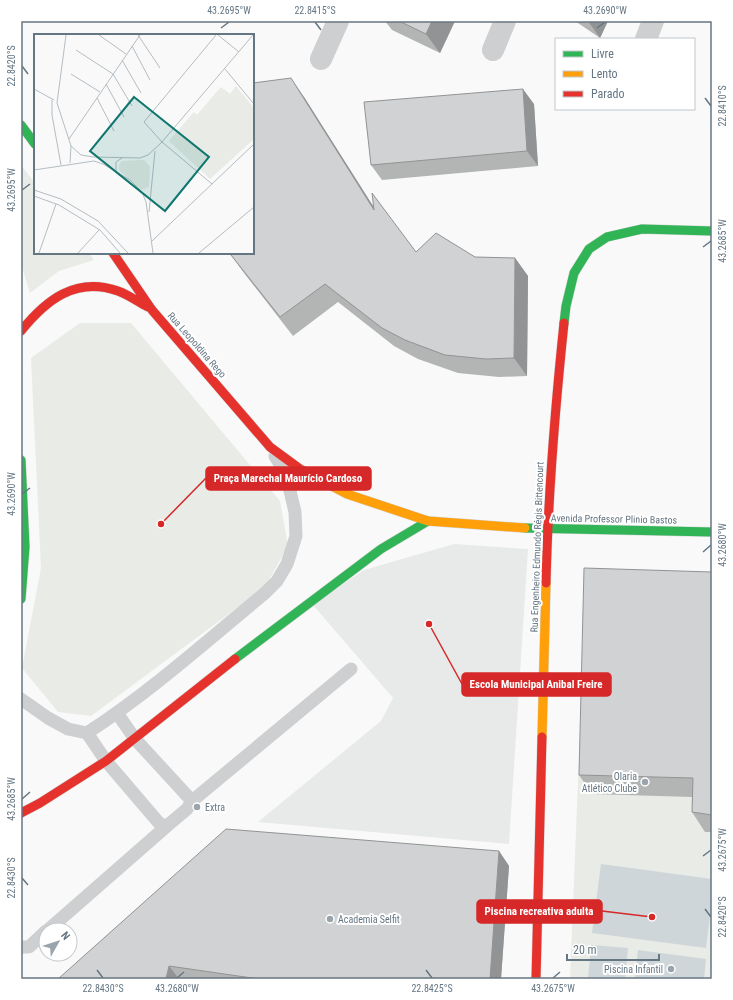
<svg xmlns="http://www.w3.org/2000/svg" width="733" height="1000" font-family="'Roboto Condensed',sans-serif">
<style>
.built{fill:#e8e9e9}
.green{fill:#e8ebe6}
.water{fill:#ced6d9}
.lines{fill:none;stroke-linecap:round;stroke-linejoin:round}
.fast-casing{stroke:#d5d6d7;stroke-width:10}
.slow-casing{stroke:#d5d6d7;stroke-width:10}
.jam-casing{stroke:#d5d6d7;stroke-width:10}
.lane{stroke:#cecfd0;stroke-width:13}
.street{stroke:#cecfd0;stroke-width:22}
.fast{stroke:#30b455;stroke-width:9}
.slow{stroke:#ff9f0a;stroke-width:9}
.jam{stroke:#e5322d;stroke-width:9}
.wall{fill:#b3b5b5}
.shaded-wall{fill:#929394}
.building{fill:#d0d2d3;stroke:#929394}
.ticks{fill:none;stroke:#657683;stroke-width:1.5}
.poi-dot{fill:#99a4ac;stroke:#fff;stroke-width:1.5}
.labels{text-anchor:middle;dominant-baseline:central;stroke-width:4;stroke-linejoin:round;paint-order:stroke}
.street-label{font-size:10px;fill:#657683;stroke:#fff}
.poi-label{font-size:10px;fill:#657683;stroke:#fff;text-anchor:end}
.inset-road{fill:none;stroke:#b5bdc3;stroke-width:1}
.view{fill:#0f766e;fill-opacity:0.15;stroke:#0f766e;stroke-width:2}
.inset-edge{fill:none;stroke:#657683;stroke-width:2}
.leader{fill:none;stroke:#d62828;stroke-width:1.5}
.callout-dot{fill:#d62828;stroke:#fff;stroke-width:1.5}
.callout{fill:#d62828;stroke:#d62828;stroke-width:1.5}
.callout-label{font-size:11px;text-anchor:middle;font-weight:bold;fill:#fff}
.neatline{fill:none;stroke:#657683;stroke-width:1.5}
.ticks-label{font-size:10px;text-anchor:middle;fill:#657683}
</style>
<rect width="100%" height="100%" fill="#f9f9f9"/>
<path class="built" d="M454 544 528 549 509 844 258 822 381 721 393 698 313 605 364 570Z"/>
<path class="green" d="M21 165 35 183V253H89L94 260 59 271 30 293 21 264Z
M80 323H131L280 501 288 546 265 587 91 716 58 712 22 668 41 568 31 358Z
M712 578V979H570L586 585Z"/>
<path class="water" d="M601 864 712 879V901L706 948 592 933Z
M591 945 628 948 625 979H588Z
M638 950 706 959 704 979H635Z"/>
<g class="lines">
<g class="fast-casing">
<path id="fast" d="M21 125 35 144
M564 323 566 306 574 273 589 249 607 237 642 229 712 231
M21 460 25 547 21 599
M525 528 712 532
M235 659 381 549 428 521"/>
</g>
<g class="slow-casing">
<path id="slow" d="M332 486 347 494 428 521 525 528
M542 737 546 583"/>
</g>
<g class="jam-casing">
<path id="jam" d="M113 253 152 310 270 447 300 469 332 486
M21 331C46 300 76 276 118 291 129 295 138 302 148 307
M546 583C548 496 555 409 564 323
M21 813 40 803 106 761 235 659
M536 979 542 737"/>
</g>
<path class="lane" d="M21 699 48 718 68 729 87 733C150 692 207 641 265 593L277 581 287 564 296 536 295 512 286 474 275 456
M87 733 106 761 159 823 163 825H168L187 809 192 801 135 739 117 713
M192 801 351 669
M48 930 168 825
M21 947H29L46 931"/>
<path class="street" d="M646 39 653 21
M493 50 505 21
M321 59 338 21"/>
<use href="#fast" class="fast"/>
<use href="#slow" class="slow"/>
<use href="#jam" class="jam"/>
</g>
<path class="wall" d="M385 21H455L440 53 392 30Z
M575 21H608L600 38Z
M304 97 374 208 416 252 475 257 515 258 528 276 527 376 499 377 458 373 418 359 394 346 338 302 293 336 244 273 231 255 233 254Z
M534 104 538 166 382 180 371 165Z
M712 572V832H705L692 812V797L592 794 579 775Z
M499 851 509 866 501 979H58Z"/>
<path class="shaded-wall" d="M432 21H455L440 53 426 34Z
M588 21H608L600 38Z
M291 78 304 97 387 228 374 210Z
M523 89 534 104 538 166 527 151Z
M515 258 528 276 527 376 514 358Z
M499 851 509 866 501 979H490Z
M169 966 179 979H166Z"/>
<path class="building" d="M399 21H432L426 34Z
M291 78 374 210 372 193 416 252 436 233 475 257 515 258 514 358 486 359 445 355 405 340 382 328 325 284 280 317 231 255 233 254 232 253H253V83Z
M523 89 527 151 371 165 364 102Z
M584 568 712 572V815L692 812 693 778 579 775Z
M226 829 499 851 490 979H259L169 966 166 979H58Z"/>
<path class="ticks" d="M315 22 321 30M221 28 229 22M597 28 605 22M22 66 28 74M705 98 711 106M22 190 30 184M703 247 711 241M22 494 30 488M703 552 711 545M22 799 30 792M703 856 711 850M22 878 28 885M705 909 711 917M97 970 103 978M426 970 432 978M177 978 184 972M553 978 560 972"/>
<g class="poi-dot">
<circle cx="645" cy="782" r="4"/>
<circle cx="197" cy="807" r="4"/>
<circle cx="330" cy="919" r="4"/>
<circle cx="671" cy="969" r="4"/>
</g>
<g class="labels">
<g class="street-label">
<text transform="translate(197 345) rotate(49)">Rua Leopoldina Rego</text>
<text transform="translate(614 519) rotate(1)">Avenida Professor Plinio Bastos</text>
<text transform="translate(537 547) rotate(-88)">Rua Engenheiro Edmundo Régis Bittencourt</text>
</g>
<g class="poi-label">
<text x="637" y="776">Olaria<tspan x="637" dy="12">Atlético Clube</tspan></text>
<text x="205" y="807" text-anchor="start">Extra</text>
<text x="338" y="919" text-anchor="start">Academia Selfit</text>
<text x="663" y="969">Piscina Infantil</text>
</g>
</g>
<g transform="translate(34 34)">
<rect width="220" height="220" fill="#f9f9f9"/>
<path d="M202 52 220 74V105L176 145 135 107 160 78 163 81 187 53 196 60ZM110 126 116 133 115 153 107 156 85 136V131L88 127Z" fill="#e8ebe6"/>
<path class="inset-road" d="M32 1 23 69 37 112 36 129M65 1 92 20M104 1 126 34M184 1 205 18M98 12 116 46M42 16 79 40 98 72M88 26 107 59M191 35 220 70M37 40 66 58M72 50 90 83M0 55 20 66M63 64 80 97M18 66V81L27 131M35 105 106 1M37 112 47 121 60 123 106 124 114 121 128 108 219 1M0 136 60 127 69 130 96 146 108 158 112 168 119 219M82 137V128L88 124M178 150 128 108 110 88 182 1M0 156 27 165 64 187 94 219M0 162 25 171 66 196 86 219M115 178 121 117M118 207 220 110M5 219 22 170M44 219 65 196M165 219 220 173"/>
<path class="view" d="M100 63 175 123 131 177 56 117Z"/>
<rect width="220" height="220" class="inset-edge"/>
</g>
<path class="leader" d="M161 524L206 478M429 624L462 684M652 917L602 911"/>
<g class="callout-dot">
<circle cx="161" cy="524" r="4"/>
<circle cx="429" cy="624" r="4"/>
<circle cx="652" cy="917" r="4"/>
</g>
<g class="callout">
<rect x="206" y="467" width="165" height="23" rx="4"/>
<rect x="462" y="673" width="149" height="23" rx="4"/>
<rect x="477" y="900" width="125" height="23" rx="4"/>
</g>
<g class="callout-label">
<text x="288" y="482">Praça Marechal Maurício Cardoso</text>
<text x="536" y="688">Escola Municipal Anibal Freire</text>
<text x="539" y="915">Piscina recreativa adulta</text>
</g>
<rect width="733" height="1000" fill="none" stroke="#ffffff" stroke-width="44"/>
<rect x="555" y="38" width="140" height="72" fill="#ffffff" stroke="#c1c8cd"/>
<rect x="563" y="51" width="20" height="6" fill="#30b455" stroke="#c1c8cd"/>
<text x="591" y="58" font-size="12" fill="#657683">Livre</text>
<rect x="563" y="71" width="20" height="6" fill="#ff9f0a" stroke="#c1c8cd"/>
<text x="591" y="78" font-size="12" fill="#657683">Lento</text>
<rect x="563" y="91" width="20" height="6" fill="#e5322d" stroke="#c1c8cd"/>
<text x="591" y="98" font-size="12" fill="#657683">Parado</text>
<g transform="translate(58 942) rotate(51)"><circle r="19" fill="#ffffff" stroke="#c1c8cd"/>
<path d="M0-3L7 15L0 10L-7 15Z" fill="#99a4ac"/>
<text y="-6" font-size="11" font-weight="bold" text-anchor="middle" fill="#657683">N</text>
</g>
<path d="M567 954v6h92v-6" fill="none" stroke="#657683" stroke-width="2"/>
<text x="573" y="954" font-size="12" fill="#657683" stroke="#ffffff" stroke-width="3" paint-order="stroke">20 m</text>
<rect x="22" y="22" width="689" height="956" class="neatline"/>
<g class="ticks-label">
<text x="229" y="14">43.2695°W</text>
<text x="315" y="14">22.8415°S</text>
<text x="605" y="14">43.2690°W</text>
<text transform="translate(11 66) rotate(-90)" y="4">22.8420°S</text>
<text transform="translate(722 106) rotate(-90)" y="4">22.8410°S</text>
<text transform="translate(11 190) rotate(-90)" y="4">43.2695°W</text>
<text transform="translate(722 241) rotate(-90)" y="4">43.2685°W</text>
<text transform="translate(11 494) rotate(-90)" y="4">43.2690°W</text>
<text transform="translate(722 545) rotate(-90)" y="4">43.2680°W</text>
<text transform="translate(11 799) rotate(-90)" y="4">43.2685°W</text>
<text transform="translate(722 850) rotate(-90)" y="4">43.2675°W</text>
<text transform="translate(11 878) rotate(-90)" y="4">22.8430°S</text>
<text transform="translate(722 917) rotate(-90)" y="4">22.8420°S</text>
<text x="103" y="992">22.8430°S</text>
<text x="177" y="992">43.2680°W</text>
<text x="432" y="992">22.8425°S</text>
<text x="553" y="992">43.2675°W</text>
</g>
</svg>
